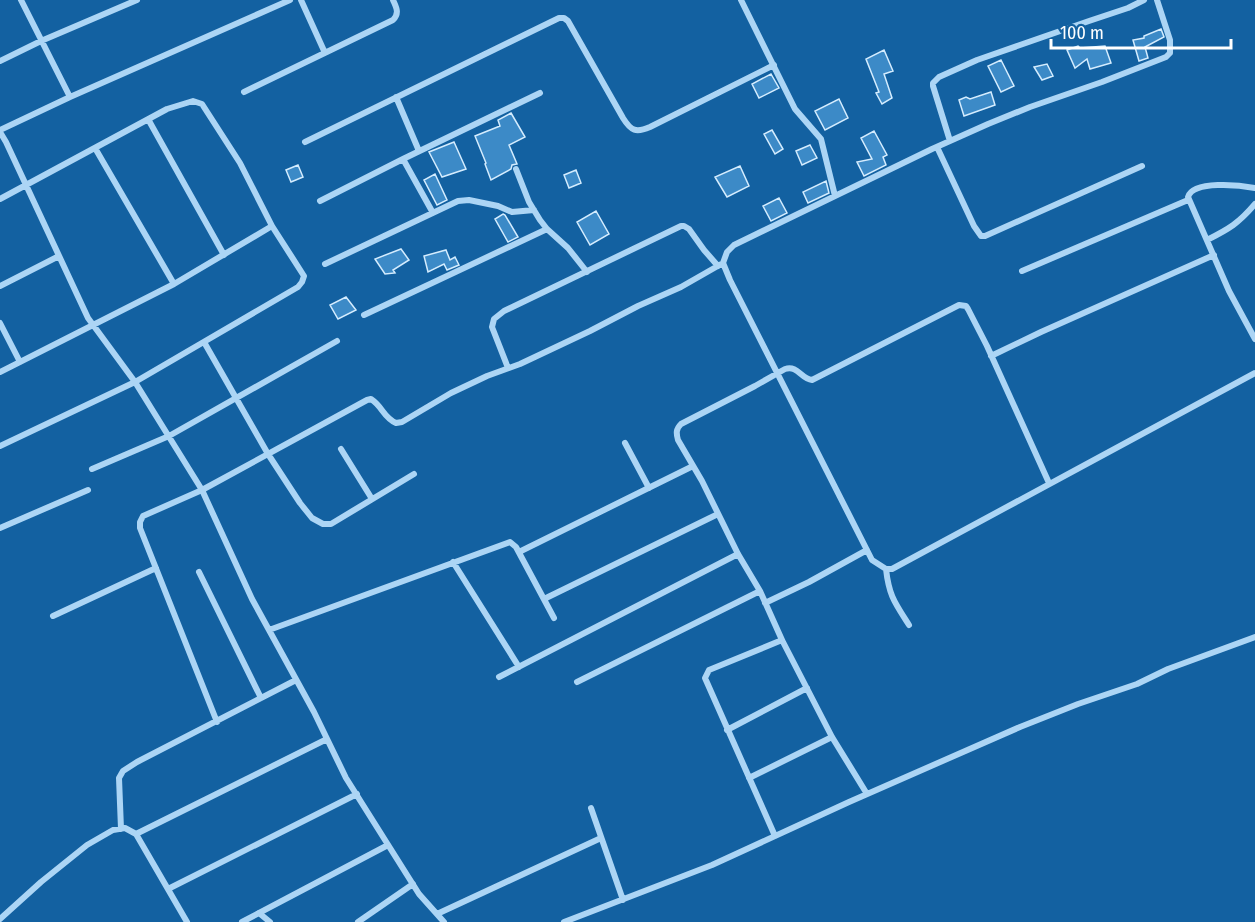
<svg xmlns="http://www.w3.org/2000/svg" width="1255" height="922" font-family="'Fira Sans Condensed',sans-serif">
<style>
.building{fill:#3c8ac7;stroke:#d4ecfe;stroke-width:1.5}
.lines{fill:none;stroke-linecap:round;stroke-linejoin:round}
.street{stroke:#acd5f5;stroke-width:6}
</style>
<rect width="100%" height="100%" fill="#1361a1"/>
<path class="building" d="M1161 29 1164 37 1145 47 1148 58 1139 61 1133 40 1144 38V36Z
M1078 46 1080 48 1105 46 1111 63 1090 69 1087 59 1075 68 1067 50Z
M884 50 893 71 884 74 892 98 882 104 876 93 879 92 866 59Z
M1001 60 1014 86 1001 92 988 66Z
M1047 64 1053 76 1042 80 1034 67Z
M771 74 779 88 759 98 752 84Z
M991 92 995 105 964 116 959 100 966 97 970 99Z
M839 99 848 118 825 130 815 111Z
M511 113 525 137 509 145 517 164 512 165 511 169 491 180 485 164 486 163 475 136 500 126 498 120Z
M772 130 783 149 775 154 764 134Z
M874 131 887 155 883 157 886 165 864 176 857 162 872 159 861 138Z
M454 142 466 169 442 177 429 152Z
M810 145 817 158 802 165 796 151Z
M298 165 303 177 291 182 286 170Z
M740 166 749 186 727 197 715 177Z
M576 170 581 183 569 188 564 175Z
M435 174 447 200 437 205 424 180Z
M826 181 829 193 808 203 803 192Z
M779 198 787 213 771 221 763 206Z
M596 211 609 234 590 245 577 222Z
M503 214 505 215 518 237 508 242 495 219Z
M401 249 409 260 393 270 395 273 385 274 375 259Z
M446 250 450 260 455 257 459 265 447 270 444 264 428 272 424 256Z
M346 297 356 310 338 319 330 305Z"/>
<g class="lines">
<path class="street" d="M21 0 70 97
M301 0 325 53
M741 0 795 109 821 139 835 196
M1157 0 1170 40V53L1166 57 1102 82 1030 107 988 124 932 149 734 245 727 252 723 263 730 280 872 560 886 569H892L1255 373
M0 61 41 41 137 0
M244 92 393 20C400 13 396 7 393 0
M396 97 419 151
M148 119 224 255
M0 130 70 97 290 0
M0 132 6 142 88 318 135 382 202 490 252 599 314 712 346 778 419 894 444 922
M950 141 933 86V83L939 77 977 60 1089 21 1128 8 1144 0
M305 142 559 18H564L568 21 623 118C631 131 636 133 650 127L774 65
M937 147 974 226 981 236H985L1142 166
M95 148 174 284
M403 159 433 213
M516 169 529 202 540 220 547 229 568 248 587 272
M1255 188C1240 185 1193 180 1188 197L1229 291 1255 339
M0 199 167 109 193 101 202 104 240 163 272 226 304 276 302 282 298 287 135 382 0 446
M320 201 403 159 540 93
M1207 240C1229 229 1239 223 1255 204
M325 264 458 201 469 200 498 206 512 212 534 210
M1022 271 1188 200
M0 286 59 256
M364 315 547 229
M0 323 20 362
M204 342 268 454 300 503 312 518 323 524H331L414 474
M991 356 1041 332 1214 255
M508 368 492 327 494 319 504 311 681 226H684L689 229 704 250 718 266
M0 372 174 284 272 226
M625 443 649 488
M341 449 372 499
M92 469 169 436 337 341
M0 528 88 490
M519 552 693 466
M453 562 519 667
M886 569C889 596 895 603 909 625
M199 572 261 698
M544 599 718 514
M765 603 809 582 867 550
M53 616 156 568
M269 630 510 542 516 547 554 618
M499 677 738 554
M577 682 760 591
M217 722 140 528V522L143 516 202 490 367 400 371 399C383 407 383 417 396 423L402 422 451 393 487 376 520 364 590 331 638 306 681 287 723 263
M727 730 807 688
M749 778 832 737
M867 794 832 737 782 640 760 591 738 554 702 481 678 440C676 433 676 429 681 424L755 386 785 369C798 365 801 379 812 380L959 305 966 306 968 309 987 346 1049 483
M591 808 623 900
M121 829 119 778 123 771 137 762 296 680
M136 834 327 739
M775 836 705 678 709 670 782 640
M168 889 357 794
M259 913 270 922
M437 914 601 838
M0 919 41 882 87 845 113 830 125 828 136 834 187 922
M242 922 388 845
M358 922 413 884
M564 922 712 865 849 802 1020 727 1078 704 1137 684 1168 669 1255 637"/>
</g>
<path d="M1051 39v9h180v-9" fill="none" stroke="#ffffff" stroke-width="3"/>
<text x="1060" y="39" font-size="18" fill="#ffffff" stroke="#1361a1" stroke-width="4.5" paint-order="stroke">100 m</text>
</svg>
